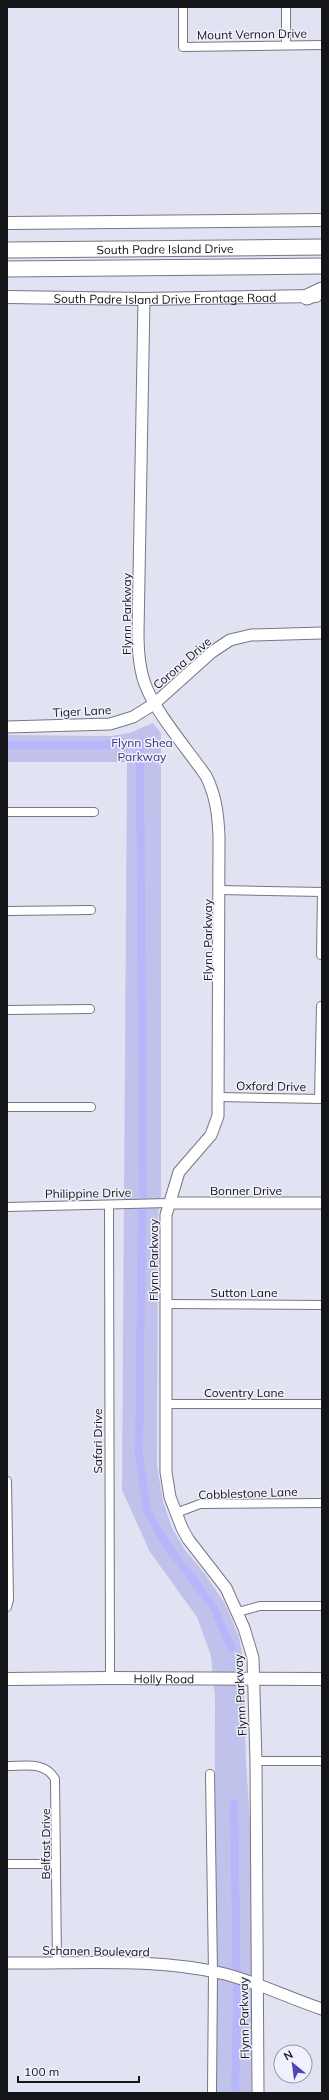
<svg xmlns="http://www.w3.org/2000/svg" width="329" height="2100" font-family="Mulish,sans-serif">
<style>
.green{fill:#c0c2eb}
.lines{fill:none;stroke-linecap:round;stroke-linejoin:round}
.canal{stroke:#b5b7fa;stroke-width:8}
.minor-casing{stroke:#767784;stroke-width:10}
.tertiary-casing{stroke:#767784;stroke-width:13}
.secondary-casing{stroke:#767784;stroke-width:14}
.motorway-casing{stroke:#767784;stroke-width:17}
.minor{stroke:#fff;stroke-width:8}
.tertiary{stroke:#fff;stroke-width:11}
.secondary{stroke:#fff;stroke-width:12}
.motorway{stroke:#fff;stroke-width:15}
.labels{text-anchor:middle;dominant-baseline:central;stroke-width:3;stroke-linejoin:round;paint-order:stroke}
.street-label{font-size:12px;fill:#141519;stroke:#f0f1fc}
.park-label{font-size:12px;fill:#3b3480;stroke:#f0f1fc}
</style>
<rect width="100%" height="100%" fill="#e2e3f2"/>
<path class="green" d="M153 723 161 733V1195L158 1214 157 1466 163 1501 172 1528 185 1550 205 1574 225 1604 239 1637 243 1657 246 1761 251 1836V2093H214L215 1698 211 1656 197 1617 150 1552 122 1490 127 762H7V735L111 736 129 733Z"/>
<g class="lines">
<path class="canal" d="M7 745H140L143 1194
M142 1212 139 1456 147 1510 164 1541 214 1608 231 1648
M234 1804 237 2004 235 2093"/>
<g class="minor-casing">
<path id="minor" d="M183 7V47L322 45
M286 45V7
M7 812H94
M220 890 322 892
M7 911 91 910
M321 955 322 892
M7 1010 90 1009
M219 1097 322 1099
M319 1099 321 1006
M7 1107H91
M109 1205 110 1678
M7 1207 169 1203
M166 1304 322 1305
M166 1404H322
M7 1481 9 1600 7 1607
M176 1513 200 1504 322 1503
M238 1612 260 1606H322
M256 1761H322
M7 1766C25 1766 45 1761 55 1779L57 1963
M210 1774 213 1972 212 2093
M7 1864H56"/>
</g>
<g class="tertiary-casing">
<path id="tertiary" d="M144 299 138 633C138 650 139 668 145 684 155 712 188 750 206 776 216 796 218 814 219 836L218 1116 211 1135 179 1172 166 1215V1472L170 1497 182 1528 188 1539 226 1588 244 1628 253 1658 256 1761 258 2093
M7 727 110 724 133 717 154 704 212 652 230 640 251 635 322 633
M169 1203H322
M7 1963C79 1964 154 1957 225 1974 259 1983 289 1998 322 2009"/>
</g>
<g class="secondary-casing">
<g id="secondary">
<path d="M7 223 322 220"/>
<path id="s1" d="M7 297 144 299 316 296"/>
<path id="s2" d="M7 1679 110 1678 322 1679"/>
</g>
</g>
<g class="motorway-casing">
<g id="motorway">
<path id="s3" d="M7 250 322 247"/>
<path d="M7 269 322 266"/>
<path d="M307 297 322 290"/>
</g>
</g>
<use href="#minor" class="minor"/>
<use href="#tertiary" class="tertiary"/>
<use href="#secondary" class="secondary"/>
<use href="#motorway" class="motorway"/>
</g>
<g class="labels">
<g class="street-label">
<text transform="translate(252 34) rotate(-1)">Mount Vernon Drive</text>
<text stroke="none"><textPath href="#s3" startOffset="158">South Padre Island Drive</textPath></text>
<text stroke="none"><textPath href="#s1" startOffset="158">South Padre Island Drive Frontage Road</textPath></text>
<text transform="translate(126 614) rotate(-90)">Flynn Parkway</text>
<text transform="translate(182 663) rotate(-41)">Corona Drive</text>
<text transform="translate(82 711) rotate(-3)">Tiger Lane</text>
<text transform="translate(207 940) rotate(-90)">Flynn Parkway</text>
<text transform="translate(271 1086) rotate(1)">Oxford Drive</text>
<text x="246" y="1190">Bonner Drive</text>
<text transform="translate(88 1193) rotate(-1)">Philippine Drive</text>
<text transform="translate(153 1260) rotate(-90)">Flynn Parkway</text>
<text x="244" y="1292">Sutton Lane</text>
<text x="244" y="1392">Coventry Lane</text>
<text transform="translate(97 1441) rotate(-90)">Safari Drive</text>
<text transform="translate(248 1493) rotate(-2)">Cobblestone Lane</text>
<text stroke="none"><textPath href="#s2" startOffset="157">Holly Road</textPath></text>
<text transform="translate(240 1695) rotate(-93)">Flynn Parkway</text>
<text transform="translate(45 1844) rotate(-90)">Belfast Drive</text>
<text transform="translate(96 1951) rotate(1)">Schanen Boulevard</text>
<text transform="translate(244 2018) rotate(-91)">Flynn Parkway</text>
</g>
<g class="park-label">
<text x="142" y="742">Flynn Shea<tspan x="142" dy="14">Parkway</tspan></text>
</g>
</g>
<rect width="329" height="2100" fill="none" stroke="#141519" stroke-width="16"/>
<g transform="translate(293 2064) rotate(331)"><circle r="19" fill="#f0f1fc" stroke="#9899a1"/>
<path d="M0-3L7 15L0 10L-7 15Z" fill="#5243ba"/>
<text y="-6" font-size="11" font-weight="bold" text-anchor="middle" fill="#141519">N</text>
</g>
<path d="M18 2076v6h121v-6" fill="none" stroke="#141519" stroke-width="2"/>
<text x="24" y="2076" font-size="12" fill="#141519" stroke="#f0f1fc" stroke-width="3" paint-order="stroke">100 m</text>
</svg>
